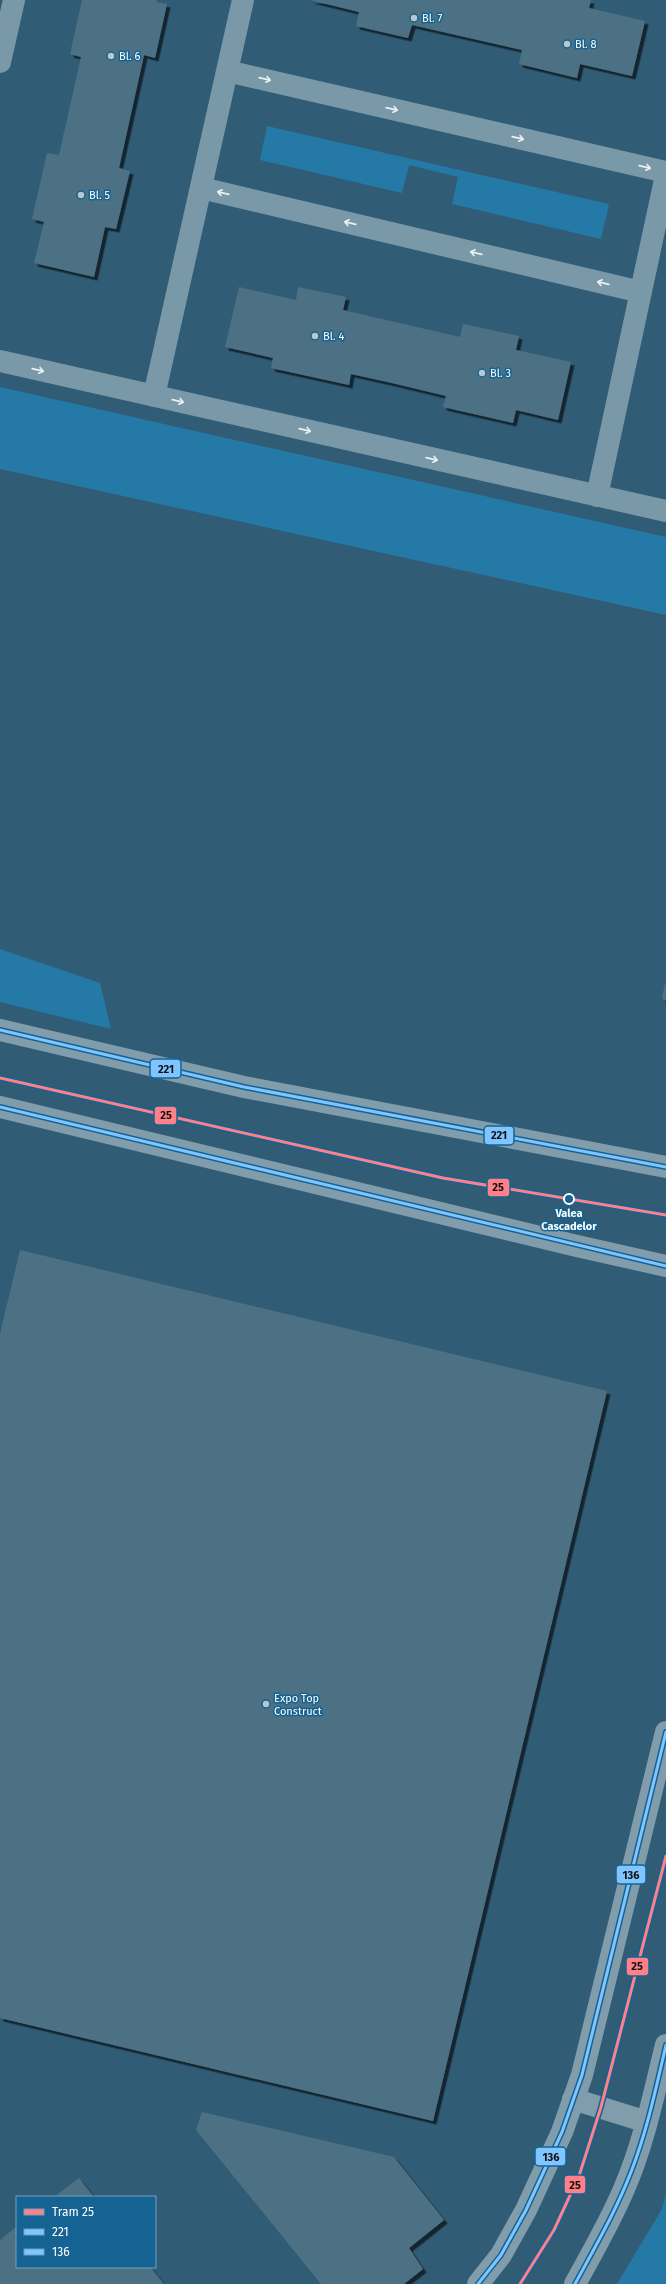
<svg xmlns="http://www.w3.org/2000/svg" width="666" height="2284" font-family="'Fira Sans',sans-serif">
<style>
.green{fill:#2579a7}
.building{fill:#4e7184;filter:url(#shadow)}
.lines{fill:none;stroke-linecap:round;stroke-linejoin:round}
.street{stroke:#7998a8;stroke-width:22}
.secondary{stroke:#819dac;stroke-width:22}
.bus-1-casing{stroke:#146392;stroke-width:6}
.bus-2-casing{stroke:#146392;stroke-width:6}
.bus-1{stroke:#80c5ff;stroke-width:3}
.bus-2{stroke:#80c5ff;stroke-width:3}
.tram-1-casing{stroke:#146392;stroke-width:6}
.tram-1{stroke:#ff8089;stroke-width:3}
.oneway{stroke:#ebf0f2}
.poi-dot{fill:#b7c6cf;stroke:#146392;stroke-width:1.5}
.stop-dot{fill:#146392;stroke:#fff;stroke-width:2}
.labels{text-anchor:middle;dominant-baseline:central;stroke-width:3;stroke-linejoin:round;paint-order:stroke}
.poi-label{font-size:11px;fill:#fff;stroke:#146392;text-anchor:start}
.stop-label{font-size:11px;font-weight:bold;fill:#fff;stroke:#146392}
.line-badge{stroke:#146392;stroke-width:1.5}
.pale-badge-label{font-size:11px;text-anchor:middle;font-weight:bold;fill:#111}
</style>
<defs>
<filter id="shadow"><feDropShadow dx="3.5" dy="3.5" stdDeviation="0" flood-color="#0009"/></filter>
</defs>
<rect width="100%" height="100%" fill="#315c75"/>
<path class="green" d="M267 126 609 204 601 239 452 204 458 177 409 165 402 193 260 160Z
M0 387 666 537V615L0 469Z
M0 949 100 983 111 1029 0 1002Z
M666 2193V2284H617L662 2209Z"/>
<path class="building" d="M82 0H157L156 2 167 4 155 58 144 55 119 168 130 171 116 229 105 227 94 277 34 263 44 222 32 219 47 153 59 155 81 57 70 54Z
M310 0H591L589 8 645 21 632 76 580 64 577 78 519 64 522 50 412 25 408 38 356 26 359 12Z
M239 287 296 300 298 287 346 297 343 310 460 337 463 324 519 336 516 350 571 362 558 420 516 410 513 423 443 407 446 396 392 383 351 374 349 385 271 368 273 358 225 347Z
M665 983 666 984V1000L662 999Z
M20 1250 607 1391 433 2121 0 2018V1334Z
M202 2112 394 2157 444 2220 409 2248 423 2269 404 2284H321L196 2130Z
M79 2178 94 2197H54Z
M17 2226V2267H150L164 2284H0V2240Z"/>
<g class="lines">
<path class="street" d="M0 62 14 0
M227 71 666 172
M201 188 641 292
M0 361 666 511
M154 396 243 0
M597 496 666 175"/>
<path class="secondary" d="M0 1030 244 1087 666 1167
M0 1107 577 1246 666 1266
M573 2099 647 2122
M478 2284 501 2255 526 2210 562 2132 582 2075 666 1732
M575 2284C592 2253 610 2222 624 2189 644 2143 654 2093 666 2045"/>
<g class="bus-1-casing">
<path id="bus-1" d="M0 1030 244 1087 666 1167
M0 1107 666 1266"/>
</g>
<g class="bus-2-casing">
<path id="bus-2" d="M478 2284 501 2255 526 2210 562 2132 582 2075 666 1732
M575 2284C595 2247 616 2211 631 2172 647 2131 656 2088 666 2045"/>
</g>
<use href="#bus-1" class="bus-1"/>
<use href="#bus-2" class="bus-2"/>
<g class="tram-1-casing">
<path id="tram-1" d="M0 1078 443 1178 666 1215
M520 2284 554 2230 579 2176 601 2107 666 1856"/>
</g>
<use href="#tram-1" class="tram-1"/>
</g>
<defs><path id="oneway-shaft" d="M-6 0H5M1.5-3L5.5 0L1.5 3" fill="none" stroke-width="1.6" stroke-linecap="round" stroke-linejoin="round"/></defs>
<g class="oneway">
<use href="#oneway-shaft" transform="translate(265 79) rotate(13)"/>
<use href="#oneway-shaft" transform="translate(392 109) rotate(13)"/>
<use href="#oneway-shaft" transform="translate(518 138) rotate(13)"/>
<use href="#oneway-shaft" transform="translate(645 167) rotate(13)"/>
<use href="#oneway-shaft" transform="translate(223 193) rotate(-167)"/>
<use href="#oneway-shaft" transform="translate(350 223) rotate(-167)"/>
<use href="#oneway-shaft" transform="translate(476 253) rotate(-167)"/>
<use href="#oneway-shaft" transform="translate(603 283) rotate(-167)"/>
<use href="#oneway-shaft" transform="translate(38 370) rotate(13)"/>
<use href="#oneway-shaft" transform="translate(178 401) rotate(13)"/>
<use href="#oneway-shaft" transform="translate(305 430) rotate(13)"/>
<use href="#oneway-shaft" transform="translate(432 459) rotate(13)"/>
</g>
<g class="poi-dot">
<circle cx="414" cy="18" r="4"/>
<circle cx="567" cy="44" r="4"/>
<circle cx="111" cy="56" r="4"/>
<circle cx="81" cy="195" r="4"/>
<circle cx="315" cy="336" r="4"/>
<circle cx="482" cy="373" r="4"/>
<circle cx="266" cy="1704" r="4"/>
</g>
<circle class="stop-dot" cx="569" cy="1199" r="5"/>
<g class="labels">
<g class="poi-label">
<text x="422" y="18">Bl. 7</text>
<text x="575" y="44">Bl. 8</text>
<text x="119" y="56">Bl. 6</text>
<text x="89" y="195">Bl. 5</text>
<text x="323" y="336">Bl. 4</text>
<text x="490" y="373">Bl. 3</text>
<text x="274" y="1698">Expo Top<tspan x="274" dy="13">Construct</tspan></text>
</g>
<g class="stop-label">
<text x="569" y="1213">Valea<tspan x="569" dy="13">Cascadelor</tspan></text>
</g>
</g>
<g class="line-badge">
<rect x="150" y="1059" width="31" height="19" rx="4" fill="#80c5ff"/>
<rect x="154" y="1106" width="23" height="19" rx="4" fill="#ff8089"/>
<rect x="484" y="1126" width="30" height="19" rx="4" fill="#80c5ff"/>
<rect x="487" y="1178" width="23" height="19" rx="4" fill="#ff8089"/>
<rect x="616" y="1865" width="30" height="19" rx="4" fill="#80c5ff"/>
<rect x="626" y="1957" width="23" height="19" rx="4" fill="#ff8089"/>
<rect x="535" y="2147" width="31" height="19" rx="4" fill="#80c5ff"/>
<rect x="564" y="2175" width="22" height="19" rx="4" fill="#ff8089"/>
</g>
<g class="pale-badge-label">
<text x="166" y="1073">221</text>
<text x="166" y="1119">25</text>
<text x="499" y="1139">221</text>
<text x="498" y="1191">25</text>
<text x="631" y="1879">136</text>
<text x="637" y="1970">25</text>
<text x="551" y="2161">136</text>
<text x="575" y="2189">25</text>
</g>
<rect x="16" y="2196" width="140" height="72" fill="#146392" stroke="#72a1be"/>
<rect x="24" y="2209" width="20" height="6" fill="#ff8089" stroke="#72a1be"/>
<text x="52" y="2216" font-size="12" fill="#ffffff">Tram 25</text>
<rect x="24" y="2229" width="20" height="6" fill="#80c5ff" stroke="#72a1be"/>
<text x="52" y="2236" font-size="12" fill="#ffffff">221</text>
<rect x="24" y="2249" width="20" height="6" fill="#80c5ff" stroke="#72a1be"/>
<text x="52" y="2256" font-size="12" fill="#ffffff">136</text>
</svg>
